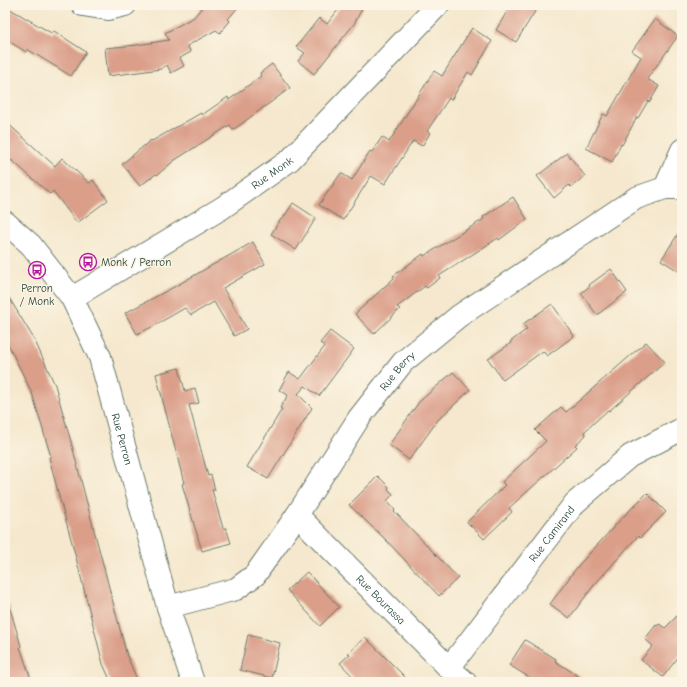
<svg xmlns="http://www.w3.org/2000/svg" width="687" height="687" font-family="'Comic Neue',sans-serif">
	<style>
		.building { fill: #da9e89 }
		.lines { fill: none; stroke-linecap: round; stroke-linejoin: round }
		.minor-casing { stroke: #6a796a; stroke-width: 24 }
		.minor { stroke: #fff; stroke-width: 22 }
		.labels { text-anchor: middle; stroke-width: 3; stroke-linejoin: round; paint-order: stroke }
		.street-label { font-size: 11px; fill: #1f3d34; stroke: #fcf5e5 }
		.poi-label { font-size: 11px; fill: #1f3d34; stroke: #fcf5e5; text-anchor: start }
	</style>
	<rect width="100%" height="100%" fill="#fcf5e5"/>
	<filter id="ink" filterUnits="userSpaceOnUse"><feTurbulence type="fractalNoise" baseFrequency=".025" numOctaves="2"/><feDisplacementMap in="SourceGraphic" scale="8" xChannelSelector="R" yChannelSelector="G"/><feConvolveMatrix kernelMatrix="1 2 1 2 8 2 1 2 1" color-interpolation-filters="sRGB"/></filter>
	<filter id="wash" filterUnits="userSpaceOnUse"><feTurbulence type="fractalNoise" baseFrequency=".012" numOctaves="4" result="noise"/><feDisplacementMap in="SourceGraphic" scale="16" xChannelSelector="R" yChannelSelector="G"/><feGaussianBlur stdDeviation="0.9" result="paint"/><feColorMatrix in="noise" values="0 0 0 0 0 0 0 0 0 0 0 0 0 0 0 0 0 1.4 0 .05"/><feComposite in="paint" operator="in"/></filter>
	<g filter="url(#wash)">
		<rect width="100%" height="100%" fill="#f5e8ce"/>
		<g id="blocks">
			<path class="building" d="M204,5h36l-12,14 2,2 -10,12 -4,-3 -29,16 4,6 -11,6 4,8 -13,7 -4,-8 -6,4 -53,7 -3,-28 32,-3 32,-5 -4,-7 29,-16z
				M342,5h22l-10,19 -40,50 -16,-13 7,-8 -9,-6 23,-29 8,6z
				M511,5h28l-23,37 -20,-12z
				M5,6l48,28 1,-3 32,21 -15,24 -44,-27 -1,3 -21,-13z
				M655,19l23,17 -31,43 12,7 -9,16 -2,-1 -10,17 -1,-1 -15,28 -1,-1 -9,18 -26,-14 17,-34 4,2 34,-59 -9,-6z
				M472,28l20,13 -20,34 -4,-3 -17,28 -2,-2 -22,33 3,2 -8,13 -9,-5 -28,43 -14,-8 -28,44 -24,-15 22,-32 11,7 18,-29 2,1 10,-15 7,5 45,-71 8,5z
				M272,64l18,24 -57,42 -3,-5 -55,35 -18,15 -1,-1 -16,12 -18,-22 29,-24 1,1 49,-28 1,2 26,-18 1,3 32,-24 -1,-3z
				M5,121l50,45 7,-8 27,25 4,-3 15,20 -31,23 -24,-32 -3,3 -35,-31 -10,-7z
				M567,153l18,23 -14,11 -2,-2 -15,13 -17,-22z
				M513,197l14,22 -28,21 -1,-2 -59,38 1,2 -13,10 -2,-2 -28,21 3,2 -26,25 -19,-20 39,-36 -1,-2 30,-22 1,2 60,-37 -1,-2z
				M293,203l23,15 -20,32 -25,-16 10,-15 1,1z
				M682,228v45l-21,-13z
				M253,242l12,22 -42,24 24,41 -13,7 -20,-34 -23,13 -6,-7 -35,20 -13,6 -12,-21 49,-26z
				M611,269l16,23 -30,23 -16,-22 9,-7 -1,-1z
				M5,291l29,48 21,46 16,57 56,214 11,26h-27l-8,-18 -29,-114 -15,-54 -10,-39h2l-19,-64 -27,-55z
				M552,304l22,32 -27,20 -4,-5 -40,29 -15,-21 23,-16 -1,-1 17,-13 -4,-5z
				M330,331l24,18 -35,47 -14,-10 -7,8 14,14 -44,71 -21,-12 35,-58 -2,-1 8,-13 -9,-5 10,-18 11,7 25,-33 -5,-3z
				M646,342l19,20 -56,49 -1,-1 -24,22 2,3 -11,10 2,2 -68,61 3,4 -28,27 -17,-17 38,-37 -3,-3 44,-41 -11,-11 26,-23 5,5z
				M179,368l6,23 10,-3 4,15 -10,2 19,71 3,-1 4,15h-3l11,38h3l5,15 -29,8 -20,-67 2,-1 -28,-109z
				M453,372l17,18 -32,30 -29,40 -20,-15 30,-43z
				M378,476l11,11 -1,2 5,5 -6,7 8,9 -1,1 64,67 -19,18 -55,-58 -35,-33z
				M647,493l19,19 -26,26 -2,-2 -43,48 -26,34 -19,-14 28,-38 43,-47z
				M307,572l32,35 -19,19 -33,-36z
				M5,605h4l12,41 -1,1 12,35h-27z
				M682,611v41l-19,25 -22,-17 12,-14 -8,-7 11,-14 1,1 2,-2 6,4z
				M248,635l32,8 -8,35 -32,-8z
				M365,637l45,45h-52l-18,-19 10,-9 -2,-1z
				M525,640l31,19 -1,2 33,21h-51l-28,-17z"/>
		</g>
	</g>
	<g filter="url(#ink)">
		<use href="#blocks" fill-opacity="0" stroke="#6a796a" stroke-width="1"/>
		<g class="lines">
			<g class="minor-casing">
				<g id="minor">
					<path d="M83,5l25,4 17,-4"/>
					<path d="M665,188l17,-38"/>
					<path id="s1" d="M5,222l26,23 41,53 28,59 68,250 25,75"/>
					<path id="s2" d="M72,298l150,-90 68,-48 148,-155"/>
					<path id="s3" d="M297,515l152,153 16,14"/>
					<path id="s4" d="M168,607l68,-18 19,-14 42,-60 62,-97 44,-56 56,-46 177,-118 29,-10h17"/>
					<path id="s5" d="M449,668l126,-165 55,-47 52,-27"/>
				</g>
			</g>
			<use href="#minor" class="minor"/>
		</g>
	</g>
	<defs>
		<g id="bus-ring" transform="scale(0.9)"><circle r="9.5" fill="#fcf5e5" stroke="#b5179e" stroke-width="1.5"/><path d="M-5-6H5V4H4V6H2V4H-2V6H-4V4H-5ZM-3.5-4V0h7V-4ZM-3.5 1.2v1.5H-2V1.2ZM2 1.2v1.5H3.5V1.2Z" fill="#b5179e"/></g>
	</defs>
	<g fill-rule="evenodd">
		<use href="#bus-ring" x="88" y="262"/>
		<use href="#bus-ring" x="37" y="270"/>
	</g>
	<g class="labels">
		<g class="street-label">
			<text dy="4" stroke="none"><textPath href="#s2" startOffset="236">Rue Monk</textPath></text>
			<text dy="4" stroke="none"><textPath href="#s4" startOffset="343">Rue Berry</textPath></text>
			<text dy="4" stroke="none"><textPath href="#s1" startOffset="252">Rue Perron</textPath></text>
			<text dy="4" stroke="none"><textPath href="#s5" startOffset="169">Rue Camirand</textPath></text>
			<text dy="4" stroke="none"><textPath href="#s3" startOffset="119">Rue Bourassa</textPath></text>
		</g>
		<g class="poi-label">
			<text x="101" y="266">Monk / Perron</text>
			<text x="37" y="292" text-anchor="middle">Perron<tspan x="37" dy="13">/ Monk</tspan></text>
		</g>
	</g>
	<rect width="687" height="687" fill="none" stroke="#fcf5e5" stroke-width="20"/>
</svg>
